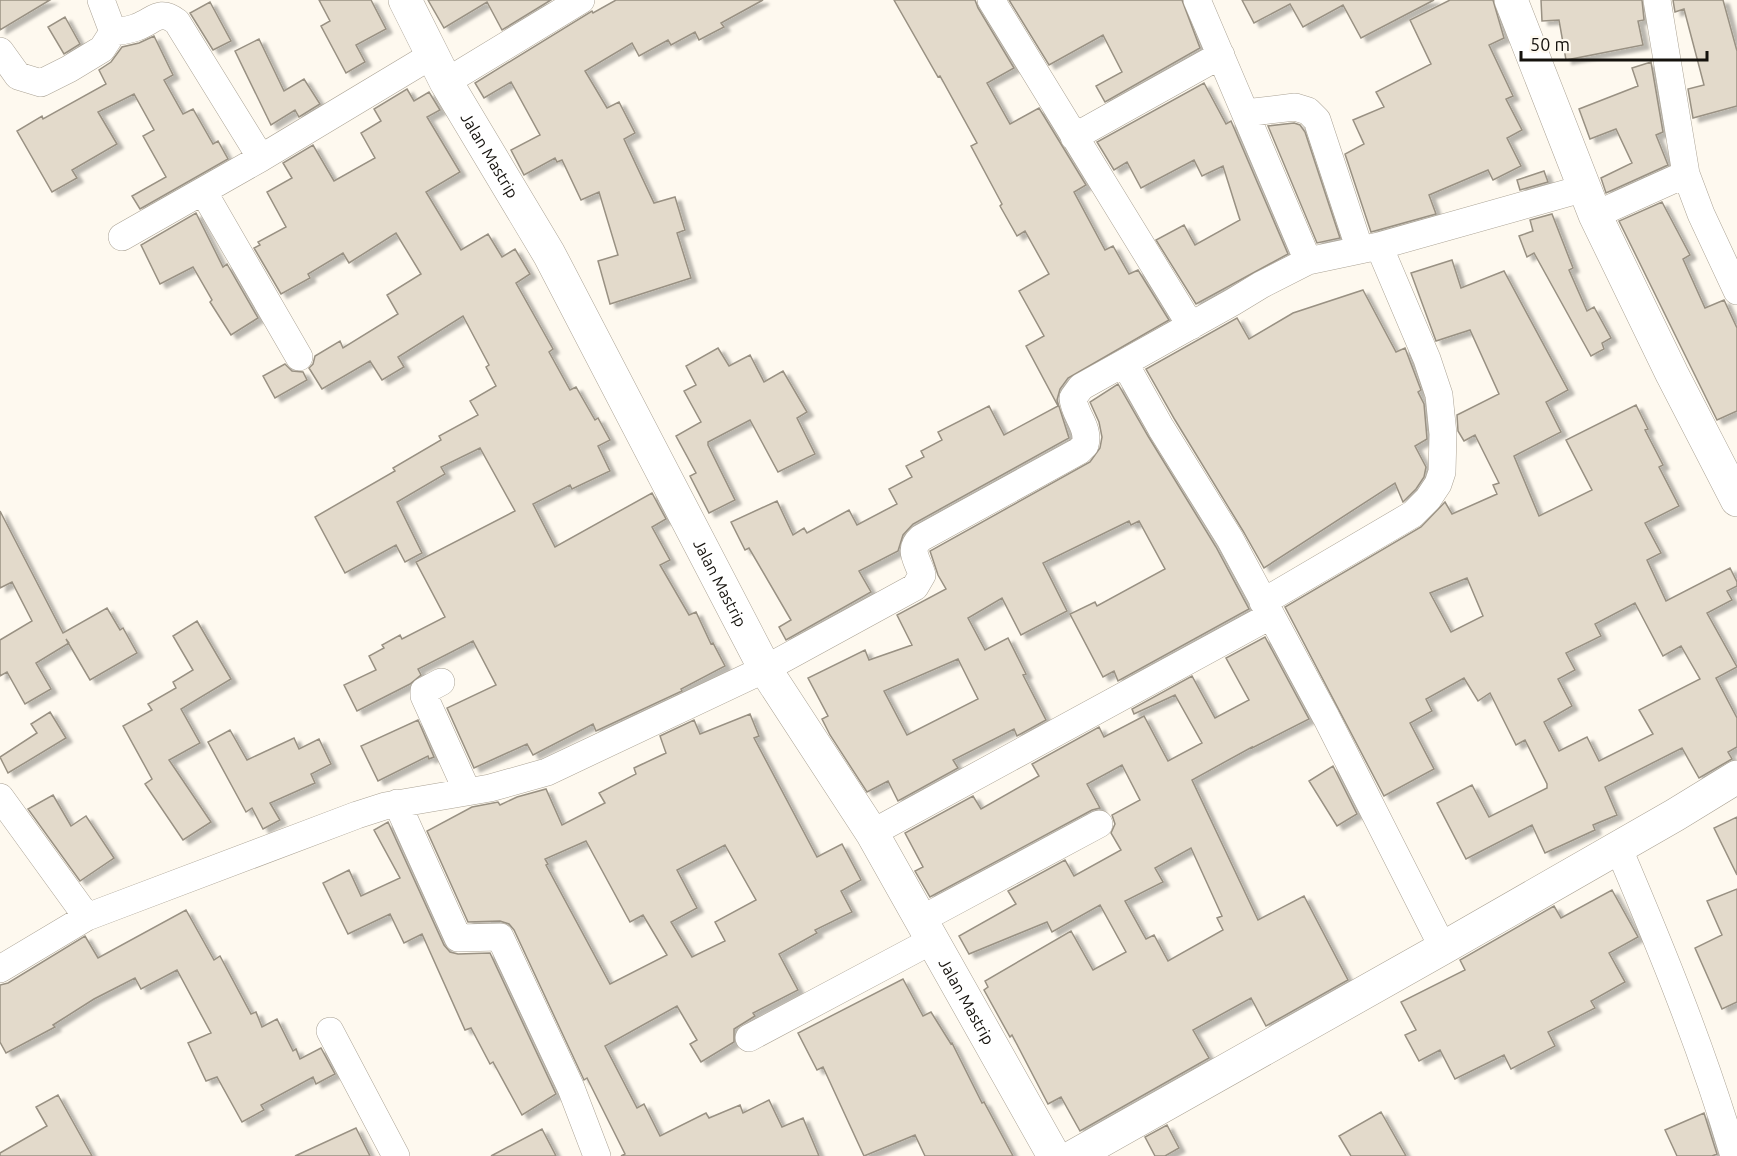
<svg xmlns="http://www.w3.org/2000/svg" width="1737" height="1156" font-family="Ubuntu,sans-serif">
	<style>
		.building { fill: #e3dacb; stroke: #999183; stroke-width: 1.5; fill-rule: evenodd; filter: url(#shadow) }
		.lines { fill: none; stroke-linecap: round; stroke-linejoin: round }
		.street-casing { stroke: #aba395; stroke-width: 28 }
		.secondary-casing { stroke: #aba395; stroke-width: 34 }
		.street { stroke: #fff; stroke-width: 27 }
		.secondary { stroke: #fff; stroke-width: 33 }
		.labels { text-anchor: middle; stroke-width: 5; stroke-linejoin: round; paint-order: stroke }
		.street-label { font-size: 16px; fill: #15120d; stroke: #fef9ef }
	</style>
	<defs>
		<filter id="shadow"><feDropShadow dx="6" dy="4" stdDeviation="1.5" flood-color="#0004"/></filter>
	</defs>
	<rect width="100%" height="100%" fill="#fef9ef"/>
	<path class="building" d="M0,0h50l-50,30z
		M319,0h52l15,29 -30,16 9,17 -19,11 -25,-47 9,-5z
		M428,0h123l-49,30 -15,-28 -43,26z
		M616,0h147l-42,23 3,4 -25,13 -4,-8 -24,13 -3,-5 -29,16 -7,-13 -47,28 22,37 12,-6 16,31 -11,6 30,64 21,-6 10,33 -8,3 14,45 -81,26 -12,-43 20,-6 -19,-63 -18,8 -19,-40 -5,2 -2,-4 -31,17 -13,-25 29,-15 -29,-53 -27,16 -9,-15 117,-72 1,2z
		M894,0h81l3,8 36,60 -27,15 23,41 29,-16 47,77 -12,7 31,58 8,-4 16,28 9,-4 31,50 -101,58 -8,11 -3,11 12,38 -156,86 -10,11 -5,16 -39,20 12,21 -85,48 -7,-13 12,-7 -42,-72 -4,2 -14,-28 46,-21 16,34 11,-7 3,5 42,-23 8,15 40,-21 -8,-15 23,-12 -6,-11 18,-9 -3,-6 21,-11 -4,-8 51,-26 15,29 54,-29 -32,-60 18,-10 -25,-45 30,-17 -24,-43 -8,5 -17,-30 2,-2 -31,-58 6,-3 -37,-67 -2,1z
		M1009,0h173l18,48 -95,54 -9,-16 26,-14 -19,-37 -54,30z
		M1242,0h192l-73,38 -18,-33 -40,22 -13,-23 -36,19z
		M1450,0h43l11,38 -15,7 24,51 -7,3 16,31 -15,8 14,28 -28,14 -5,-10 -59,25 7,19 -65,18 -26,-78 19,-10 -11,-24 31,-13 -8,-15 55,-28 -21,-44z
		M1541,0h101l2,20 -6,1 5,24 -77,15 -7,-40 -17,1z
		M1673,0h50l14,51v55l-44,12 -5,-29 16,-4 -20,-76 -9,3z
		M210,2l21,39 -18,9 -23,-37z
		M65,17l15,27 -16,10 -16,-27z
		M154,36l19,39 -9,5 19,34 10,-5 20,35 5,-3 10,18 -88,50 -8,-13 34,-19 -23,-41 11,-6 -20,-36 -36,18 19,32 -45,26 5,8 -25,14 -35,-61 25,-15 1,3 63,-35 -7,-14 12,-8 11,-15 17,-4z
		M259,39l25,52 20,-12 16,25 -21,13 -4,-7 -24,15 -36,-74z
		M1651,62l12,70 -7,3 12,30 -62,28 -5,-15 31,-15 -16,-34 -26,10 -11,-30 59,-23 -6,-18z
		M1204,83l22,41 5,-3 57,133 -92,50 -40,-64 28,-15 11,20 45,-25 -17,-54 -21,10 -8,-16 -53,28 -14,-26 -13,8 -17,-28z
		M407,89l7,12 15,-9 11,18 -13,7 33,55 -34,20 35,58 27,-16 14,23 13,-8 15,25 -14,9 37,66 -4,3 21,38 6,-3 19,33 3,-2 12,22 -12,6 12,25 -38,18 -2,-4 -37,19 22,43 97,-54 14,26 -14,8 18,33 -10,5 29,50 7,-3 15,32 2,-1 12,23 -44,23 1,2 -86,40 -3,-7 -60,31 -6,-11 -53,24 -27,-60 49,-23 -23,-44 -55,28 3,6 -11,9 -53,27 -13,-26 32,-15 -7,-14 15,-8 -2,-3 18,-10 2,4 43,-22 -29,-55 99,-51 -35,-63 -39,19 4,7 -48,28 25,51 -17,9 -9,-17 -51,28 -30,-56 80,-46 -2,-3 48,-28 -2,-4 39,-21 -8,-14 26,-15 -10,-19 3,-2 -26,-49 -65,41 6,10 -22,13 -12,-19 -48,28 -13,-21 4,-4 2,-8 25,-15 3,7 55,-34 -11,-19 34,-21 -25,-41 -47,30 -6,-10 -35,21 2,4 -29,16 -27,-46 6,-3 -2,-3 28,-15 -19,-35 25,-14 -9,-15 30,-18 21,36 41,-23 -14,-25 20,-12 -7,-12z
		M1294,123l6,2 5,7 35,106 -23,5 -49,-117z
		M1544,171l4,11 -28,8 -3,-10z
		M1662,202l28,53 -7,4 22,49 19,-8 13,28v83l-20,9 -98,-199z
		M196,213l27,54 4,-3 31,54 -27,17 -21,-33 2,-2 -19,-33 -33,17 -19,-39z
		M1552,214l21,54 -4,2 18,41 7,-4 17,31 -9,5 2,6 -13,7 -57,-103 -7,4 -8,-21 14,-5 -3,-11z
		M1452,260l9,28 43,-17 64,119 -22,12 15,30 -47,24 25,60 53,-26 -26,-50 70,-35 12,24 -3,1 18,35 -4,2 20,39 -34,17 16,30 -14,7 19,41 64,-33 7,14v4l-10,5 5,9 -25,13 30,54 -21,11 21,40v29l-9,5 4,7 -33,19 -17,-30 -77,39 12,28 -24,10 2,5 -50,23 -13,-28 -66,34 -29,-56 35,-18 17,32 58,-29v-4l-22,-44 -9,5 -26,-52 -12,8 -14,-23 -38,21 6,12 -22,12 24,46 -50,27 -99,-189 136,-80 24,-25 7,12 45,-20 -4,-9 6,-2 -24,-48 -11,6 -6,-10 -1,-16 42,-21 -29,-64 -34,11 -25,-68zM1467,578l16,38 -32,16 -21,-39zM1635,603l28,53 18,-10 19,33 -61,31 14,24 -54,27 -12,-24 -28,14 -15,-29 28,-16 -14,-27 17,-9 -9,-17 35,-17 -6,-12z
		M1363,290l33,62 9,-4 16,42 -3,2 6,12 3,35 -12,7 11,21 -2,10 -8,12 -13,13 -8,-19 -131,85 -21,-37 -68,-111 -29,-51 91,-51 12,21 44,-26z
		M718,348l11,18 21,-11 14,27 19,-11 24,41 -10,6 18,36 -37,18 -28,-52 -42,22v3l27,55 -26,13 -19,-37 6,-3 -20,-37 25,-14 -17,-31 12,-6 -10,-19z
		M285,364l7,7 11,1 4,8 -32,18 -12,-22z
		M1118,384l30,52 68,111 33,62 -131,72 -4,-10 -11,6 -33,-63 25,-12 2,4 68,-37 -26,-48 -8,4 -2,-4 -86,42 24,48 -46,24 -19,-37 -34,20 17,32 23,-12 18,36 -3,1 23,45 -29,16 -3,-7 -61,31 5,8 -60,33 -10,-20 -21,11 -37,-57 -8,-16 6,-3 -20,-38 57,-28 4,10 43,-15 -15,-30 49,-26 -8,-14 -8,-24 160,-89 10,-14 2,-11 -3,-15 -9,-20zM958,659l20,40 -71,36 -23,-44z
		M0,511l63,122 44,-25 13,22 3,-2 14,25 -47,27 -24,-41 3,4 -33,20 15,26 -26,15 -18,-32 -7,4v-36l32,-19 -20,-39 -12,6z
		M197,621l34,58 -50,30 19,34 -31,17 42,62 -28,18 -38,-56 7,-5 -29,-53 29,-16 -4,-6 28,-16 -3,-6 20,-12 -20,-34z
		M1265,637l44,82 -57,29v-1l-60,33 66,140 46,-24 44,84 -82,46 -15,-28 -58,32 16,28 -129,73 -19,-34 -13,7 -36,-69 -2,2 -26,-47 4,-3 -3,-6 86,-50 22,39 33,-18 -26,-47 -48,27 -5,-10 -78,32 -10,-18 57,-32 -8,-13 57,-31 9,16 47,-26 -10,-17 4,-9 -3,-9 28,-15 -18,-35 -35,19 13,24 -8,2 -162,87 -15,-26 8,-4 -18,-34 68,-37 8,13 58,-33 -7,-12 67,-37 5,10 40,-21 24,45 34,-18 -27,-48 -41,19 -2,-5 60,-33 23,42 34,-18 -23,-42zM1191,848l31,68 -5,2 6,12 -55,31 -14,-26 -8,4 -21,-38 38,-19 -8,-14z
		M50,712l16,26 -58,35 -8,-16 37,-24 -6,-9z
		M750,714l9,22 -5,2 63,119 25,-13 19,36 -20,11 11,21 -37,18 2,3 -38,21 19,36 -45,23 2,3 -21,13v13l-33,20 -11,-18 7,-4 -20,-34 -72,40 32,62 7,-4 16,32 46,-23 3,5 31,-13 3,8 26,-13 13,27 21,-9 16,38h-198l4,-2 -38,-76 -3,2 -70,-150 -5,-6 -9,-3 -32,1 -41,-91 45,-24 26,-5 2,3 17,-8 29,-8 16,36 43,-22 -6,-10 37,-19 -2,-6 32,-15 -6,-17 34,-16 6,14zM586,841l44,81 13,-7 24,40 -57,29 -64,-119 2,-1 -3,-5zM725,845l31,55 -41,22 10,19 -33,16 -21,-35 26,-14 -20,-38z
		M418,720l16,37 -5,2 -1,-3 -50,25 -17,-35z
		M230,730l17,30 47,-22 5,11 20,-10 12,25 -20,10 4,9 -45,20 10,17 -17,9 -11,-21 -6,4 -38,-70z
		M1333,766l24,48 -20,12 -28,-45z
		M53,795l18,31 15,-10 28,42 -34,23 -52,-72z
		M1737,817v58l-23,-47z
		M388,822l56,123 6,7 8,2 32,-1 66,141 -34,21 -29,-53 -3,2 -19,-36 -6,2 -43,-96 -18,9 -14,-29 -42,20 -25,-51 26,-13 12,26 39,-18 -26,-48z
		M1737,889v113l-15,7 -27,-61 27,-13 -15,-34z
		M1612,890l26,47 -29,16 16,29 -34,19 4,7 -47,24 7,14 -44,23 -7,-14 -49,24 -15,-29 -21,11 -14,-26 11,-5 -15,-28 64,-32 -5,-10 94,-54 7,12z
		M186,910l28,50 6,-4 31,58 5,-2 6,15 15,-8 16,32 3,-2 4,10 21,-11 14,26 -19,10 -3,-7 -52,28 3,5 -22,12 -25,-45 -11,4 -18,-38 23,-10 -34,-63 -36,19 -6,-11 -41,21 -41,26 2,2 -49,26 -6,-11v-57l8,-2 77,-47 13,22z
		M903,979l20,37 8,-4 20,32 1,-1 30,60 2,-1 29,54h-88l-10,-21 -51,21 -41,-89 -6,3 -19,-37z
		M58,1095l34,61h-92v-3l47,-27 -11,-19z
		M1381,1112l25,44h-55l-12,-20z
		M1704,1113l13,41 -5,2h-35l-12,-26z
		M1167,1125l12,23 -14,8h-10l-10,-19z
		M356,1128l14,28h-75z
		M542,1129l14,27h-65z"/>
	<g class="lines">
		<g class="street-casing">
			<path id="street" d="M101,0l12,32c8,-1 17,-2 24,-5 17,-6 22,-19 40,-5l84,136
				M991,0l200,326
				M1197,0l111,261
				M1657,0l29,174 15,40 36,77
				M0,51l18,25 23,7 28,-14 33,-20 11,-17
				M446,82l135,-82
				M1245,113l50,-6 13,4 9,9 43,130
				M1074,137l147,-82
				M203,191l96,166
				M1595,215l91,-41
				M122,237l139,-79 173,-104
				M1125,364l36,64 69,111 96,178 117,231
				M1263,602l150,-88 15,-15 10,-15 4,-12 1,-38 -4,-39 -12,-36 -48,-113
				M441,682l-17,9v5l43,95
				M0,797l87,120
				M397,803l61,135 42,-1 71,151 26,68
				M872,833l398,-217
				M1618,847c43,101 85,203 116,309
				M922,919l177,-95
				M0,969l87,-52 270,-102 28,-9 105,-18 57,-16 218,-103 150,-82 7,-12c-4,-15 -15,-25 -1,-37l158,-87 6,-6c5,-18 -11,-30 -12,-47l8,-11 152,-85 28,-17 47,-24 71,-15 206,-58
				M330,1031l66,125
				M749,1038l184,-98"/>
		</g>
		<g class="secondary-casing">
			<g id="secondary">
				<path id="s1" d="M405,0l41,82 103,172 216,415 107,164 182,323"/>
				<path d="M1511,0l84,215 77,159 65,126"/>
				<path d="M1074,1156l369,-208 232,-133 62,-38"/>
			</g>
		</g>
		<use href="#street" class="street"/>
		<use href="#secondary" class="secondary"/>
	</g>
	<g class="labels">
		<g class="street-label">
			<text dy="6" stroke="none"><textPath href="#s1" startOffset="177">Jalan Mastrip</textPath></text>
			<text dy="6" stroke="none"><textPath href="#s1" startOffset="663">Jalan Mastrip</textPath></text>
			<text dy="6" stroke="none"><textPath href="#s1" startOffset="1149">Jalan Mastrip</textPath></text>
		</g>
	</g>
	<path d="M1521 51v9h186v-9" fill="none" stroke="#15120d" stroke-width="3"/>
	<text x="1530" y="51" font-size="18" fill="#15120d" stroke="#fef9ef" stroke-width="4.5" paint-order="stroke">50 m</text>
</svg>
